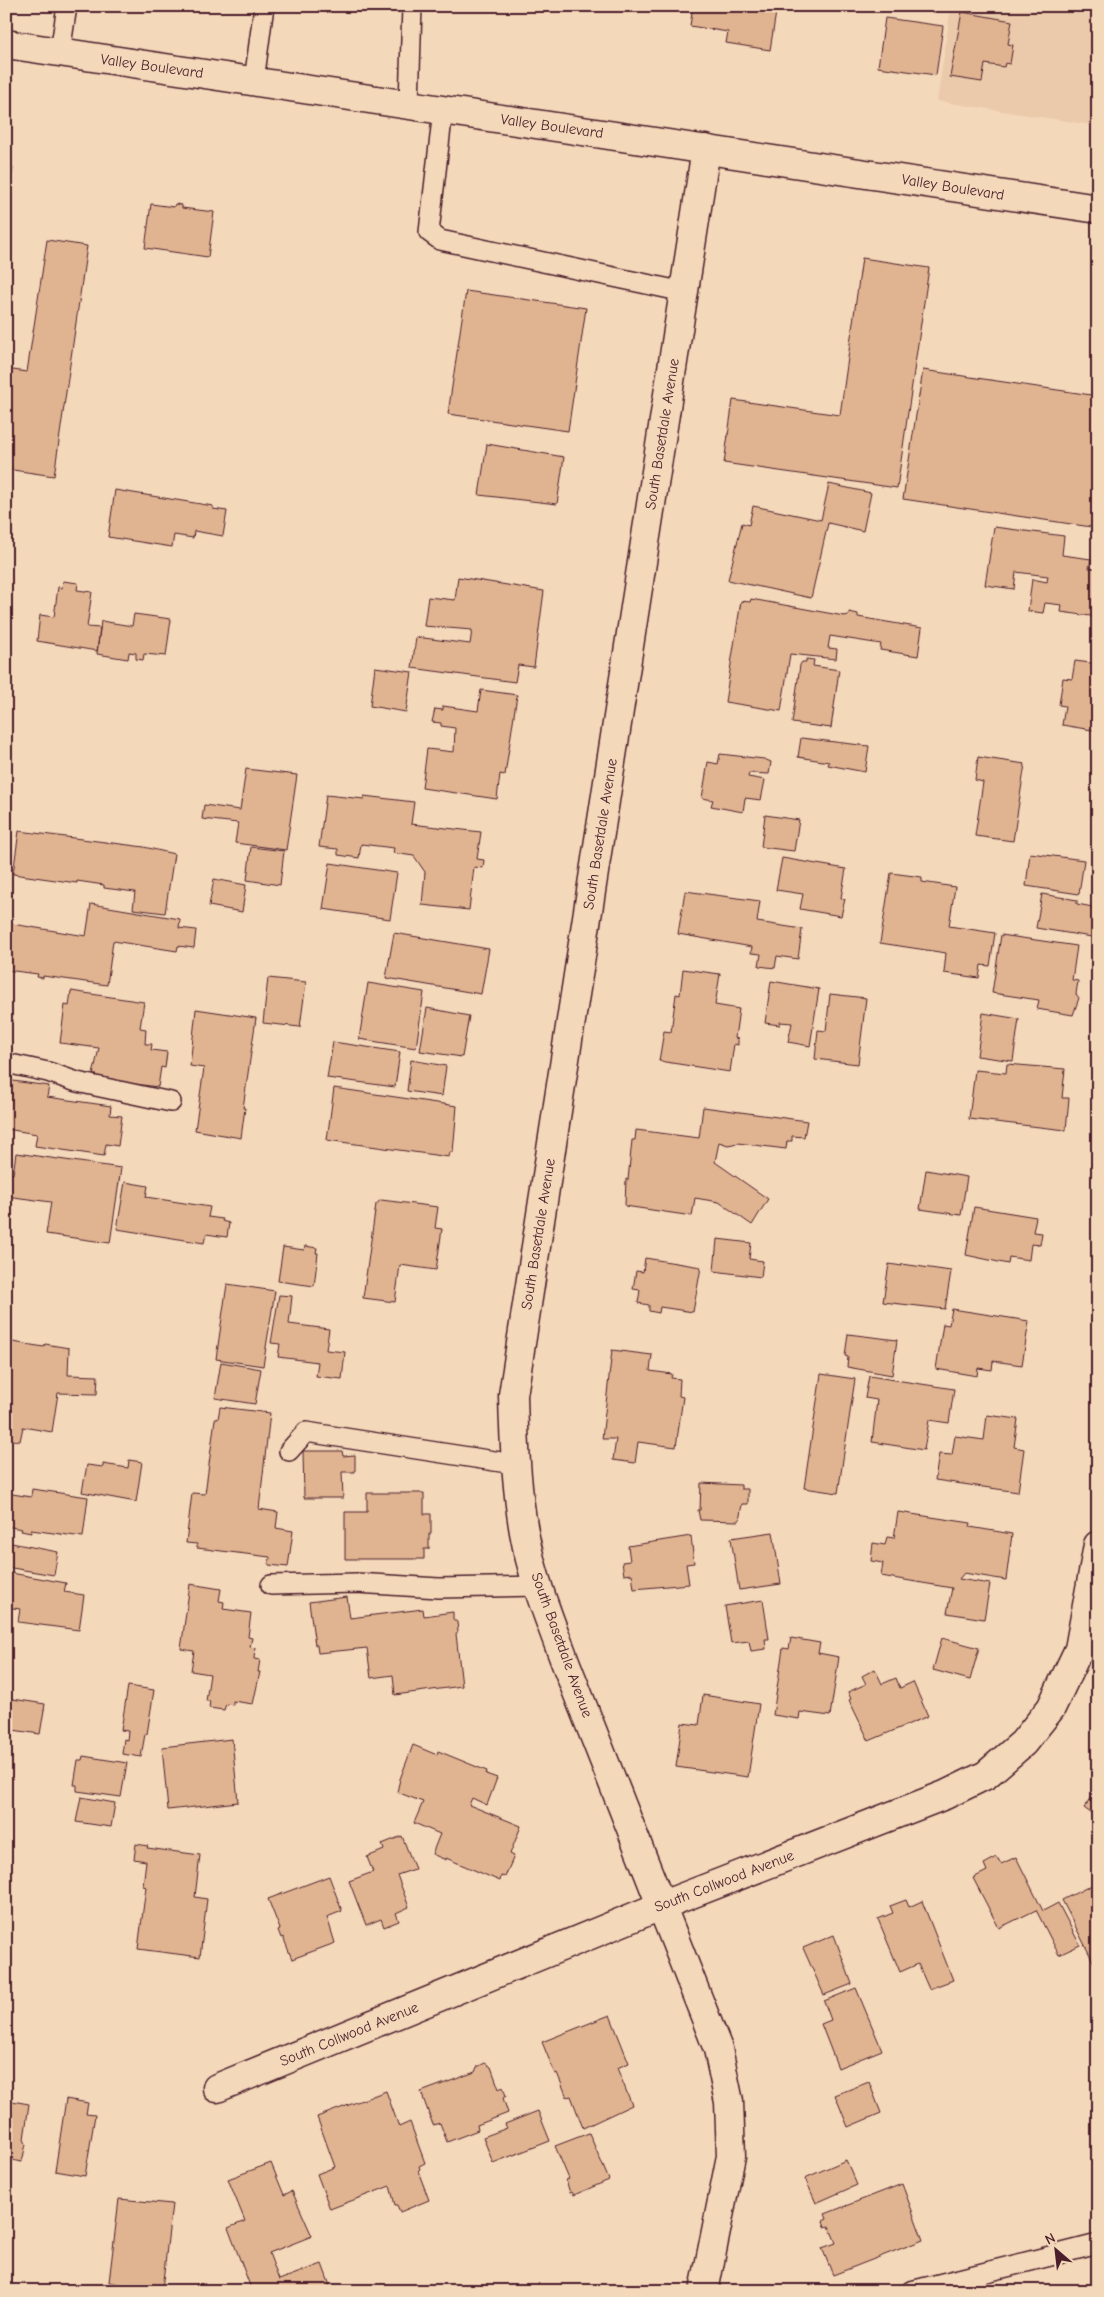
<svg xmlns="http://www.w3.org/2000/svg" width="1104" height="2297" font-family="'Comic Neue',sans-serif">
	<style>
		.built { fill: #ebcaab }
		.building { fill: #e1b491; stroke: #4a1f2b }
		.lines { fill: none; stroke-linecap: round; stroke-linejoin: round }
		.service-casing { stroke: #4a1f2b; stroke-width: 22 }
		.minor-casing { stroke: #4a1f2b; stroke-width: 31 }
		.primary-casing { stroke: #4a1f2b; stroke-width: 31 }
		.service { stroke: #f4d8ba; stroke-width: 19 }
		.minor { stroke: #f4d8ba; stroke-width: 28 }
		.primary { stroke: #f4d8ba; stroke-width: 28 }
		.labels { text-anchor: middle; stroke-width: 4; stroke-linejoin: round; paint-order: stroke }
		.street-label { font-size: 15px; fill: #4a1f2b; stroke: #f4d8ba }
	</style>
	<rect width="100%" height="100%" fill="#f4d8ba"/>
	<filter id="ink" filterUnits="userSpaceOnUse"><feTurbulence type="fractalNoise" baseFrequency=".02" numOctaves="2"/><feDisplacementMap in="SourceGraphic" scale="10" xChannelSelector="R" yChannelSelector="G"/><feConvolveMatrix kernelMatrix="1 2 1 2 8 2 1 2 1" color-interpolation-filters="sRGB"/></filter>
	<g filter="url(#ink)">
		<path class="built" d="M951,6h147v120l-161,-25z"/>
		<path class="building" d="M693,6h84l-7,44 -44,-7 2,-11 -38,-6z
			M962,12l50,9 -4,23 5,1 -3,19 -5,-1 -1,4 -19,-3 -3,18 -32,-5z
			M885,18l58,8 -7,49 -58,-8z
			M6,167l7,1 -7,43z
			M151,204l23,3 1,-3 7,1v3l32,4 -6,45 -63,-9z
			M47,240l40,6 -33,230 -48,-7v-100l21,3z
			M862,258l67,10 -32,220 -173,-25 9,-63 107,15z
			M466,291l120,17 -18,123 -120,-17z
			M923,370l175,26v132l-195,-29z
			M487,444l77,13 -7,47 -78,-9z
			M829,484l42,9 -8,38 -35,-8 -17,75 -83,-18 14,-57 7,2 4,-19 68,14z
			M115,490l98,16v3l14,2 -4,25 -29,-5 -1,7 -19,-3 -2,12 -64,-10z
			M994,527l70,9 -2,19 29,4 -2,9 9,1v48l-37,-5 1,-7 -17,-2 -2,10 -15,-2 4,-32 15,3 1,-6 -32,-4 -2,17 -29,-4z
			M458,577l86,14 -10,76 -16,-2 -3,17 -103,-14 4,-31 54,7 2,-14 -48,-4 4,-29 27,3z
			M63,581l15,2 -1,7 15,2 -5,35 13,1 -3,23 -60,-10 3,-26 14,2 4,-30 4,1z
			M751,599l93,17 5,-1v-3l9,2v3l64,11 -4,28 -38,-6 1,-6 -51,-8 -2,12 9,1 -1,10 -46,-5 -9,57 -56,-9 16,-101 9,1z
			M134,614l37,5 -5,37 -22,-2 -1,6 -7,-1v-6l-7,-1 -1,7 -31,-5 4,-33 31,5z
			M806,659l8,1 -1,6 26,4 -8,58 -39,-5 8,-58 2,-3h4z
			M1075,661l23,3v67l-36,-6 3,-19 -6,-1 4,-27 9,1z
			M375,667l37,5 -6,40 -36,-6z
			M481,690l36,5 -12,80 -5,-1 -3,25 -75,-11 5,-39 27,3 1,-24 -14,-2v-3l-9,-1 3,-13 8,1v-4l35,5z
			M801,738l68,8 -4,26 -37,-7 1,-3 -31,-5z
			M720,754l44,5 7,3 -2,12 -20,-1 -1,4 17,3 -4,20 -16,-2 -2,14 -32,-6 2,-6 -11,-2 6,-36 10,2z
			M978,757l47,7 -12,77 -38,-5 8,-54 -8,-2z
			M246,769l51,6 -11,75 -51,-7 3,-20 -36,-4 2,-14 36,5z
			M326,795l38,4v-3l50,6 -3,22 70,8 -4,27 7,1 -1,8 -9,-1 -5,43 -47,-5 3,-33 -11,-16 -21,-3 1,-5 -33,-4 -2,14 -21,-3v-6l-19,-2z
			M765,815l34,5 -5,31 -33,-4z
			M19,831l125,16 30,7 -9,59 -32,-4 2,-17 -31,-4v-3l-27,-4v2l-64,-9z
			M251,847l33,4 -4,34 -33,-5z
			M1030,853l54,7 -5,34 -53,-8z
			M782,858l64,11 -5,29 4,1 -4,17 -41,-7 3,-15 -27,-4z
			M330,863l67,10 -7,46 -67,-10z
			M891,873l31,4v5l33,5 -6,39 46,7 -5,33 -9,-1 -2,13 -35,-5 2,-20 -66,-10z
			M214,879l32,6 -4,27 -33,-6z
			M685,891l75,10 -3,21 45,7 -4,30 -21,-3 -2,12 -16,-2 2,-12 -10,-1 1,-6 -74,-13z
			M1042,894l35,6v4l21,4v30l-62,-10z
			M91,904l89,15 -1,9 17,2 -2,18 -16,-2 -1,5 -64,-10 -6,44 -64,-9v2l-6,-1 1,-3 -32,-4v-47l80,13z
			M394,933l95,16 -8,45 -95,-16z
			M1001,935l76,11 -5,34 6,1 -2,13 3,4 -6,17 -36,-6 2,-9 -47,-7z
			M683,969l37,5 -5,31 24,4 -4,29 3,1v6l-4,-1 -4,28 -71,-11 5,-30 7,1 5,-38 4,1z
			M268,978l38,4 -6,45 -37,-4z
			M771,981l48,8 -9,57 -22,-4 4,-19 -12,-1v3l-15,-2z
			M368,983l56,9 -8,56 -57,-9z
			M71,991l73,11 -4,26 6,1 -1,15h7l-1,6 16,2 -2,16 -4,-1 -3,20 -62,-8 1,-4h-4l6,-27 -39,-5 5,-38 4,1z
			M830,994l36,4 -8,66 -43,-5 3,-29 8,1z
			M427,1008l42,8 -7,41 -42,-6z
			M196,1009l60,9 -13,90h2l-4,30 -46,-8 9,-62 -14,-2z
			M983,1013l36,6 -6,42 -36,-5z
			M333,1042l67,10 -5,35 -68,-9z
			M411,1060l35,6 -4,30 -35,-5z
			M1007,1064l58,5 -3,29h7l-3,32 -97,-11 6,-49 31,3z
			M6,1080l43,6 -2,11 64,9 -1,9 12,1 -4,30 -12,-2 -2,12 -69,-10 2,-12 -31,-5z
			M334,1088l123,18 -4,46h-3l-1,5 -122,-17z
			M703,1107l104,14 -3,16 -12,-1v5h-5l-1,8 -48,-6 -10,2 -9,-3 -4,20 53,37 -16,26 -33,-23 -24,-4 -3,18 -67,-10 1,-27 2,1 4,-40h3l1,-10 63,8z
			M16,1153l105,15 -11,75 -64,-9 5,-32 -45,-6v-23l7,1z
			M926,1170l41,7 -6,38 -41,-6z
			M125,1182l23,4 -2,11 64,10 -2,10 15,2 -1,2 7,2 -2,14 -21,-3 -2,9 -87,-14z
			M381,1200l57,7 -3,21 7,1 -6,41 -36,-5 -5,37 -32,-4 13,-94z
			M974,1207l62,10 -3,15 9,1 -2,12 -9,-1 -2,16 -20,-3 -1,7 -42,-9z
			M717,1239l34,4 -2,16 14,2 -2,16 -47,-6z
			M305,1246l12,2 -1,5h2l-4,33 -36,-5 5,-34 21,3z
			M645,1258l56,9 -8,45 -33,-5 -1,6 -10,-2v-6l-11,-2 2,-13 -7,-1 3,-18 7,1z
			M889,1264l13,2v-2l49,7 -6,38 -62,-7z
			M227,1284l48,7 -12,75 -47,-7z
			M279,1295l13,1 -3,28 40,5 -3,21 19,2 -3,27 -26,-3 2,-14 -40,-5 2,-13 -9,-1z
			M952,1309l77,12 -7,44 -29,-4 -1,9 -14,-2 -1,8 -41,-7 7,-45 6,1z
			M848,1334l49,6 -5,35 -45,-8 1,-10 -3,-1z
			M6,1341l38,6 1,-3 24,4 -1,27 30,1 -1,18 -39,-1 -6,39 -29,-5 -3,14 -14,-2z
			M612,1350l40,5 -2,16 22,3 -1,4 9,1 -1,17 4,1 -7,50 -38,-5 -3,21 -22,-3 3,-21h-14z
			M221,1362l40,7 -6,35 -40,-6z
			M821,1374l34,5 -17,114 -34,-5z
			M869,1376l85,13 -5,34 -20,-3 -5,30 -52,-8 5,-42 -12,-2z
			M220,1407l50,6 -11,96 19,3 -2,16 17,3 -5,36 -19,-2 1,-8 -73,-9v-4l-11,-1 6,-50 13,1 10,-75h3z
			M987,1415l31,4 -4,28 10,2 -6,43 -83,-12 4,-26 13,1 3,-19 29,4z
			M303,1451h39l1,5 12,-1v17h-13l1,26h-39z
			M129,1460l13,2 -6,40 -54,-10 5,-27 16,2v-3l25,4z
			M701,1483l40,2v4h7v15h-6l-3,17 -39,-1 -2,-10h2z
			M32,1489l56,8 -5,40 -52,-7v3l-10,-2 1,-2 -16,-3v-33l25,4z
			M367,1493h57v21h7v20h-2v15h-5v10h-79v-47h22z
			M898,1512l73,11 -1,4 42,7 -6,46 -42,-7 -5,6 31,5 -6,35 -37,-6 5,-25 -71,-12 2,-13 -12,-2 2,-18 12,2 2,-8 7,1z
			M773,1532l8,52 -42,6 -8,-52z
			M691,1536l3,27 -8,1 3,20 -55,5 -2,-15 -8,1 -2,-13 8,-1 -2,-15z
			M6,1542l52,10 -4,23 -48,-8z
			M6,1572l60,11 -2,9 20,3 -5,35 -61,-8 2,-13 -14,-2z
			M190,1584l31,5 -2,12 5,1 -1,7 28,4 -3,24 4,1 -2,9 5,1 -1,11 6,1 -2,12h2l-7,32 -20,-3v4l-7,-1 -2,6 -15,-2 1,-7h-4l4,-27 -19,-3 3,-20 -13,-2z
			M347,1597l3,21 73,-9 1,7 29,-4v7l4,3 1,9 -2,3 6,52 -67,9 -2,-20 -22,3 -4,-30 -49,5 -1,-8h-2l-6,-43z
			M763,1600l6,39h-4l1,10 -15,2 -2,-10 -18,2 -6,-37z
			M791,1638l29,5 -2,10 21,4 -9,59 -30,-4 -1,7 -26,-4 10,-67 6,1z
			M942,1638l37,10 -9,32 -37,-10z
			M875,1669l7,15 14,-6 4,10 13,-6 15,34 -59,25 -20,-41 2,-1 -3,-7 18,-8 -4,-8z
			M128,1686l26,4 -7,44h-2l-4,23 -19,-3 2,-15 3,1 1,-9 -7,-1z
			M703,1695l56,9 -11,73 -72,-10 6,-44 17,2z
			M6,1698l39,6 -5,30 -34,-5z
			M232,1739l6,63 -70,8 -6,-63z
			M413,1745l24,10 1,-4 49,20 -1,3 11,4 -10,27 -15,-7 -3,7 52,21 -11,28 4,2 -9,21 -4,-1 -1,5 -54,-23v2l-14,-6 8,-20 -26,-11 9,-21 -26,-10 3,-13z
			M83,1756l44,7 -6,34 -44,-6v-6h-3l4,-25h4z
			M1098,1789v29l-14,-10z
			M81,1797l34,6 -4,24 -35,-5z
			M402,1836l13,33 -18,6 12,32 -13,6 3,8 -15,6 -3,-8 -15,6 -17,-44 24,-9 -6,-15 17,-7 -2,-6z
			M136,1844l12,2 -1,2 53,7 -5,42 12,2 -7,58 -62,-8 8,-62 -3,-1 3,-25 -12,-2z
			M997,1857l4,7 15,-7 27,54 15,-8 22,42 -21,10 -23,-45 -37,18 -26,-50 14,-7 -3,-7z
			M329,1876l13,35 -15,6 8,26 -43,16 -9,-22 -2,1 -3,-8 2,-1 -12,-30z
			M1096,1883l2,3v85l-36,-71z
			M906,1900l3,7 13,-6 31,79 -24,9 -11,-25 -18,8 -22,-53 15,-6 -3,-7z
			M834,1935l18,49 -28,11 -21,-47z
			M856,1988l26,62 -44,18 -17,-44 10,-4 -7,-19z
			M610,2015l19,48 -12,5 15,37 -49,23 -12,-32 -4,1 -10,-24 -2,1 -13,-32z
			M485,2063l6,4 8,22 4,-2 3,9 -3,2 5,15 -31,12 1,5 -31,12 -7,-19 -7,2 -12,-33 54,-20 2,-5z
			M869,2082l12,31 -33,14 -13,-32z
			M386,2091l13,36 11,-5 15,41 -6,3 1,3 -2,2 11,29 -29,12 -3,-7h-2l-5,-19 -60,23 -13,-35 18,-7 -18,-50z
			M66,2099l22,4 -2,11 9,1 -10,61 -30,-5z
			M6,2100l23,4 -5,35 2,5 -4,18 -16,-3z
			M538,2111l12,30 -57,22 -10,-26 24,-9 -2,-4z
			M589,2133l20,47 -35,15 -2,-3 -2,1 -4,-13 3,-1 -14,-33z
			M846,2160l11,25 -41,18 -11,-25z
			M271,2163l13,32 8,-4 20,45 -43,17 10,27 43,-16 10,27h-80l-24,-63 17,-7 -17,-42z
			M902,2184l21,56 -90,35 -11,-27 14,-5 -7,-17 -4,1 -2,-6 4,-2 -2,-5z
			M119,2199l53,5 -10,85 -16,-1v3l-21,-1 1,-5 -17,-3z"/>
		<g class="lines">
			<g class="service-casing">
				<path id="service" d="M60,52l7,-46
					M254,81l10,-75
					M409,104l3,-98
					M443,110l-14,122 11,8 244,52
					M6,1063l42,9 29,10 94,20
					M289,1451l17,-19 208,32
					M271,1585l85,-2 83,5 100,-2
					M911,2291l187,-47"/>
			</g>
			<g class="minor-casing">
				<path id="minor" d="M217,2088l446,-183 282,-110 41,-20 37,-32 28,-35 28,-59 19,-104
					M704,2291l27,-135 -2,-54 -11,-53 -152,-385c-16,-43 -34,-87 -42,-132 -8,-45 -10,-91 -11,-137l193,-1246"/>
			</g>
			<g class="primary-casing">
				<path id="primary" d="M6,44l1092,165"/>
			</g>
			<use href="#service" class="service"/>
			<use href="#minor" class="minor"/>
			<use href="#primary" class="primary"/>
		</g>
	</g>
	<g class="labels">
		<g class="street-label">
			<text transform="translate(152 66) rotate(8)" y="5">Valley Boulevard</text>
			<text transform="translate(552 126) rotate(8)" y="5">Valley Boulevard</text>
			<text transform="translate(953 187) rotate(9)" y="5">Valley Boulevard</text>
			<text transform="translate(662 434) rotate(-81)" y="5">South Basetdale Avenue</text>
			<text transform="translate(600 834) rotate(-81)" y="5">South Basetdale Avenue</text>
			<text transform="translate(538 1234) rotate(-81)" y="5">South Basetdale Avenue</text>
			<text transform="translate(562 1645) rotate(70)" y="5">South Basetdale Avenue</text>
			<text transform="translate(724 1881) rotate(-21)" y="5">South Collwood Avenue</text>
			<text transform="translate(349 2034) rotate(-22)" y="5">South Collwood Avenue</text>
		</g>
	</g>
	<rect width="1104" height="2297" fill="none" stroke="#f4d8ba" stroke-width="25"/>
	<rect x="12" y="12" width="1079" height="2272" fill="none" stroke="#4a1f2b" stroke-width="2" filter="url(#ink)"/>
	<g transform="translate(1056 2250) rotate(332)" stroke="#f4d8ba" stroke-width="4" paint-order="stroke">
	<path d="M0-4L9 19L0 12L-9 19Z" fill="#4a1f2b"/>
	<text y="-8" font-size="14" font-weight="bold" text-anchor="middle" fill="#4a1f2b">N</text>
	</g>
</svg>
